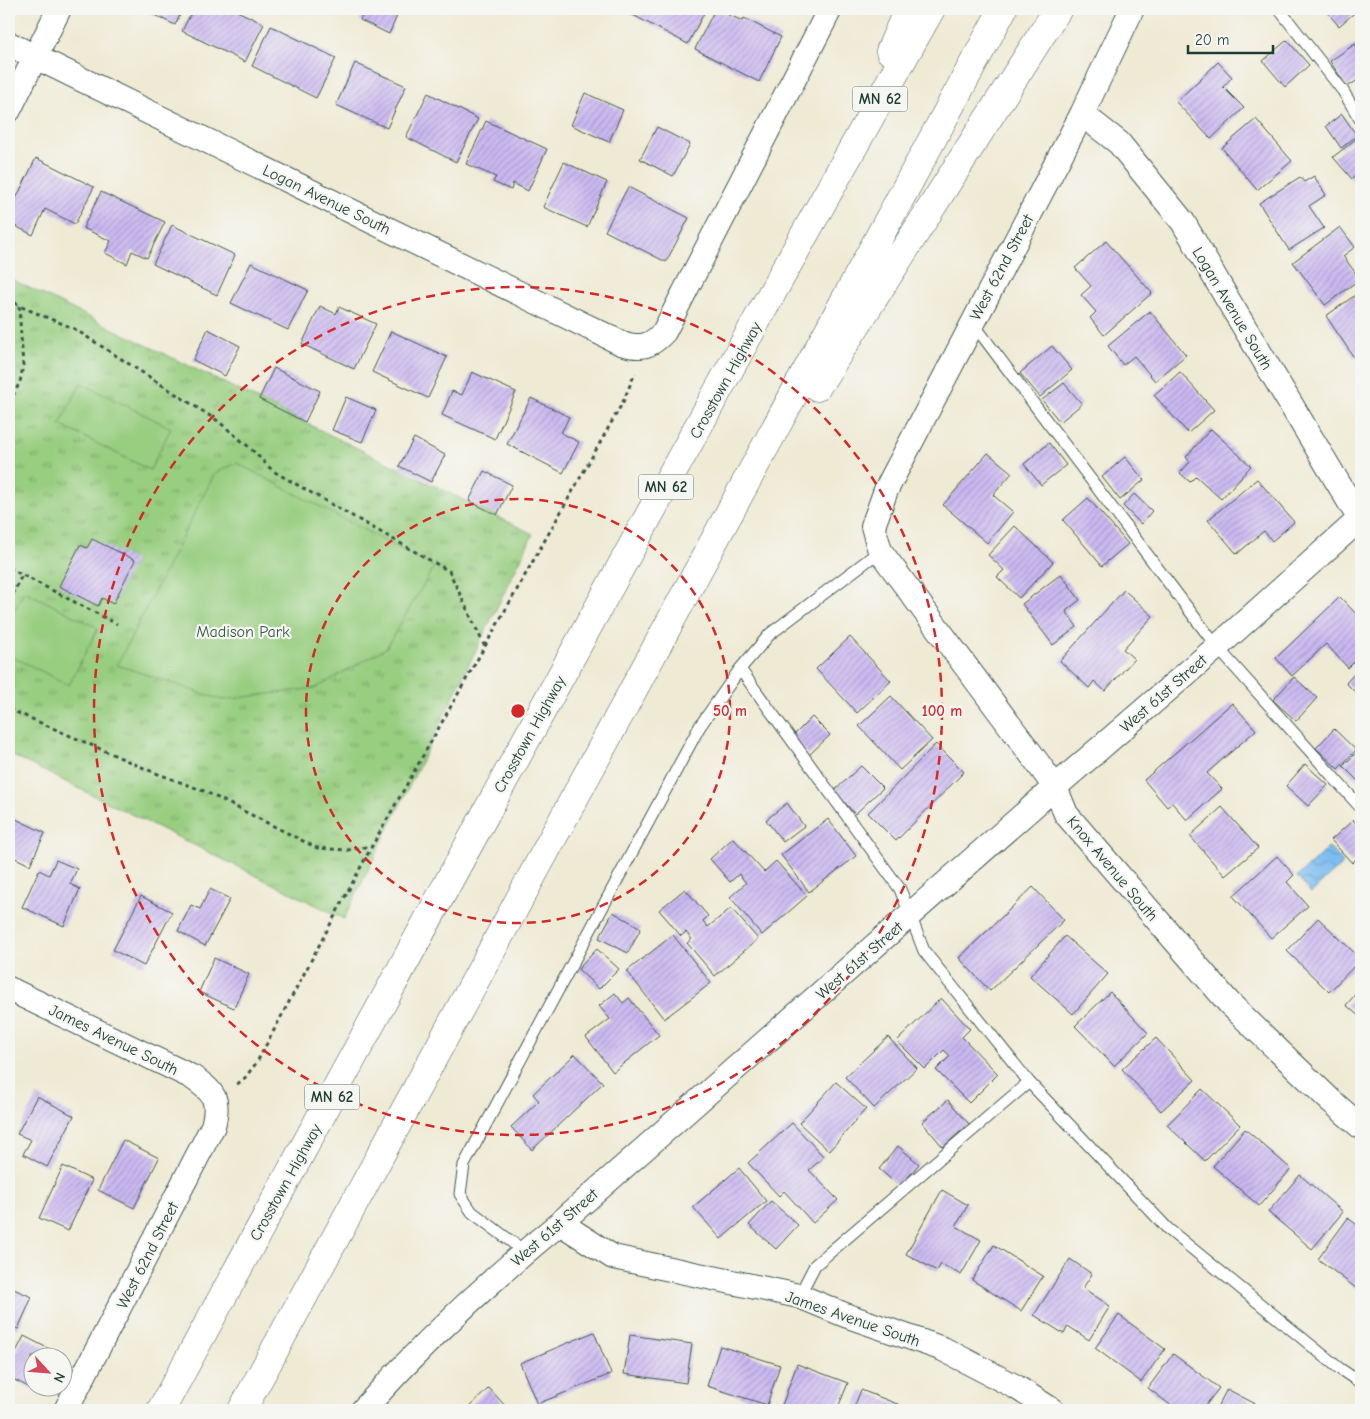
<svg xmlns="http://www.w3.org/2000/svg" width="1370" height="1419" font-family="'Comic Neue',sans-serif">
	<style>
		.grass { fill: url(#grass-tufts); stroke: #5c865a }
		.pitch { fill: #98ce80; stroke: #5c865a }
		.water { fill: url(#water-waves); stroke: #4e7d92 }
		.building { fill: url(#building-hatch) }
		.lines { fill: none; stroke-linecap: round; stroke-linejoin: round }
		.lane-casing { stroke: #3e574c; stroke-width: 13 }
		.street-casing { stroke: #3e574c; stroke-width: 26 }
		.highway-casing { stroke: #3e574c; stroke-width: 29 }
		.path { stroke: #3e574c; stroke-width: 3; stroke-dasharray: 4 4; stroke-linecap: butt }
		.lane { stroke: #fff; stroke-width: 11 }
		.street { stroke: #fff; stroke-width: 24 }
		.highway { stroke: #fff; stroke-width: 28 }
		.ring { fill: none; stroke: #d62828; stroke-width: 2.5; stroke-dasharray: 9 6 }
		.labels { text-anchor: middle; stroke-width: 4.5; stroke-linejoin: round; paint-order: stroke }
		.shield { fill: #f6f6f2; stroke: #60746d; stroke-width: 1 }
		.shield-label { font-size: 15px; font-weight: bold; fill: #1f3d34 }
		.street-label { font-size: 16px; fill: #1f3d34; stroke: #f6f6f2 }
		.park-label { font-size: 16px; fill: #375a43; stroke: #f6f6f2 }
		.centre { fill: #d62828; stroke: #f6f6f2; stroke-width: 2.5 }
		.ring-label { font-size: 15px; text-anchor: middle; font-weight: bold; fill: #d62828; stroke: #f6f6f2; stroke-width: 4.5; stroke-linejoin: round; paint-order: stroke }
	</style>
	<defs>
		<pattern id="grass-tufts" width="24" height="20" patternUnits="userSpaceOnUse" patternTransform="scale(1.25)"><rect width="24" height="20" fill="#98ce80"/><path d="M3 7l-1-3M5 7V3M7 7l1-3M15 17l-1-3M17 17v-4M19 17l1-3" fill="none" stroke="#7ba86a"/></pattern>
		<pattern id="water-waves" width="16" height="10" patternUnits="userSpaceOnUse" patternTransform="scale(1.25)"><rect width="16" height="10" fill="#7cbdf1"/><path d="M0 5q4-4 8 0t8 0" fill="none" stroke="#659bc4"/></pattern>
		<pattern id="building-hatch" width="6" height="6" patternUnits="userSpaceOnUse" patternTransform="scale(1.25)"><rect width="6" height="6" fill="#ccb9f2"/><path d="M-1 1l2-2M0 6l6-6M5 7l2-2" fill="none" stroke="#a598c5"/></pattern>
	</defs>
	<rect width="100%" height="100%" fill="#f6f6f2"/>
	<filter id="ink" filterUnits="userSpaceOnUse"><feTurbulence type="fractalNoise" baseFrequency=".02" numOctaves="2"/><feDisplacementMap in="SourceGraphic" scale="10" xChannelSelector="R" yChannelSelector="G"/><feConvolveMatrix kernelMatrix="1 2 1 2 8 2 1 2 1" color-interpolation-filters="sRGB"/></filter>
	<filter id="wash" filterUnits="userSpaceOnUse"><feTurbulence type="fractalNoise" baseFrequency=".0096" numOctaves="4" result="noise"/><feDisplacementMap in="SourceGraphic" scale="20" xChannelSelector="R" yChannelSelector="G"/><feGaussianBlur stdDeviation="1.12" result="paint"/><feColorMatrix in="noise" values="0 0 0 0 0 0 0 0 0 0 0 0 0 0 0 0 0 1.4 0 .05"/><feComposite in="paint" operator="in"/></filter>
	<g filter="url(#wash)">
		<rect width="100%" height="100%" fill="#efead4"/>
		<path class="grass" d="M9,278l524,256 -189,385 -335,-165z"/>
		<path class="pitch" d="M81,383l90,45 -21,42 -90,-45z
			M237,463l197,104 -48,81 -70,40 -94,12 -105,-35 98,-192z
			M24,591l74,37 -29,57 -60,-30v-34z"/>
		<path class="water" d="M1329,847l14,16 -32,30 -14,-16z"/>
		<g id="blocks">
			<path class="building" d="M142,9h41l-8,16z
				M193,9h40l31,15 -19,38 -63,-31z
				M365,9h35l-11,25 -29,-14z
				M631,9h75l-18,35 -59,-31z
				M715,9l28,12 1,-3 37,19 -22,45 -64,-33z
				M1324,9h35l-20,17z
				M271,26l65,32 -20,40 -64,-32z
				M1287,40l22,25 -24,22 -22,-26z
				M1355,44l6,10v24l-14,9 -17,-26z
				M1218,62l14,15 -9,10 21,21 -33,31 -35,-37z
				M355,63l51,23 -19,42 -51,-23z
				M428,93l50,26 -22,43 -50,-25z
				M585,93l38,17 -14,32 -38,-17z
				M1342,114l15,22 -16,12 -15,-22z
				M1256,119l36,42 -35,29 -35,-42z
				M486,121l61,28 -19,42 -15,-8 -2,7 -18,-8 3,-5 -30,-13z
				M657,127l33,17 -17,32 -33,-17z
				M1356,139l5,7v25l-9,8 -19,-22z
				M36,158l58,29 -19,37 -30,-15 -12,26 -24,-12v-10z
				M564,162l43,20 -20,45 -44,-20z
				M1314,176l12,19 -17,11 15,22 -35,22 -30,-47 41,-26 4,5z
				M628,187l61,31 -23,44 -61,-31z
				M101,192l64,30 -18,36 -15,-7 -5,13 -22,-11 6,-12 -28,-13z
				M172,225l63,30 -18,40 -64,-31z
				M1340,227l15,20 -12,9 17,23 -35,26 -32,-43z
				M1106,241l46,52 -48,42 -14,-17 6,-6 -15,-17 10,-9 -16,-18z
				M251,263l57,27 -20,40 -57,-27z
				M1361,291v64l-6,4 -29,-43z
				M320,306l16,8 3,-7 37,17 -22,45 -52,-25z
				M1150,311l36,44 -31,26 -21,-25 -11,9 -15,-19z
				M208,329l32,17 -15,30 -32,-16z
				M391,331l56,26 -19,41 -56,-26z
				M1052,346l20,24 -32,27 -20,-24z
				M274,368l46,23 -15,31 -46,-23z
				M472,372l44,20 -21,47 -53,-24 10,-24 10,4z
				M1180,372l34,38 -26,23 -34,-38z
				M1064,383l18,21 -22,18 -18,-22z
				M346,397l30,13 -14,32 -30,-12z
				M531,398l38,19 -8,16 18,9 -16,31 -56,-29z
				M1211,429l40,37 -30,33 -25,-23 -6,6 -10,-9 10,-11 -4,-5z
				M414,438l31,17 -14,27 -32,-16z
				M1049,443l17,22 -25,20 -17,-21z
				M988,453l24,20 -19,22 20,17 -26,31 -44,-38z
				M1125,457l19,23 -24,20 -18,-23z
				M484,471l28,14 -15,30 -28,-14z
				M1257,479l37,43 -22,19 -8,-10 -27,23 -29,-34z
				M1134,494l18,17 -11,13 -18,-18z
				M1088,498l40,46 -26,22 -39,-46z
				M1015,526l38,36 -34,36 -22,-21 7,-7 -16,-15z
				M92,539l43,21 -22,44 -11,-6 -4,8 -39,-20 21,-41 7,3z
				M1061,574l19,26 -14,11 11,16 -24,18 -31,-41z
				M1124,590l29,26 -30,33 11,10 -29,32 -11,-10 -5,7 -29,-27z
				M1340,597l21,22v36l-13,13 -22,-24 -34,32 -16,-18z
				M850,637l41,44 -34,32 -41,-44z
				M1361,666v32l-15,-15z
				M1294,677l23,21 -21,23 -23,-21z
				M891,696l41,44 -32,30 -41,-44z
				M1232,703l24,27 -49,43 15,16 -35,31 -15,-17 -5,4 -23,-27z
				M812,717l18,18 -21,20 -17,-18z
				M1334,729l22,21 -18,19 -22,-21z
				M936,744l28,28 -68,69 -28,-28z
				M1361,748v36l-18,-18z
				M1305,764l23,21 -20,21 -22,-20z
				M861,766l22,22 -28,26 -21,-23z
				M787,803l17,23 -21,16 -17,-22z
				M1222,807l36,41 -33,28 -35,-40z
				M14,818l31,15 -15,32 -21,-10v-26z
				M828,819l28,37 -47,36 -28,-37z
				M1353,820l8,9v25l-9,9 -21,-23z
				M733,838l31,34 12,-11 31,35 -45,39 -32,-38 16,-14 -7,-9 -9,8 -20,-23z
				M1277,856l17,19 -7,7 21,24 -37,32 -38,-42z
				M56,860l21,9 -7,15 10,5 -16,37 -42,-19 17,-37 10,5z
				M1033,887l31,33 -74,71 -31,-33z
				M210,889l20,10 -25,47 -27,-15 13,-26 9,4z
				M685,889l23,27 -5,5 5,6 23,-19 27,31 -43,37 -28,-33 5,-4 -6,-7 -5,4 -22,-26z
				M141,896l31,16 -28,54 -31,-16z
				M613,912l28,16 -13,25 -29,-15z
				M1318,918l43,41 -32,33 -42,-41z
				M673,935l38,48 -47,36 -37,-48z
				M1065,936l43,38 -35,40 -43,-38z
				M597,949l22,20 -20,20 -21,-20z
				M214,958l35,16 -15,34 -35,-16z
				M1361,988v30l-15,-13z
				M1110,992l38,41 -34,33 -39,-40z
				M615,993l8,10 6,-5 30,37 -46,37 -27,-35 24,-18 -11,-13z
				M941,998l29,31 -8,8 36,37 -29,29 -33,-33 14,-14 -6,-6 -19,19 -28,-28z
				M888,1037l29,31 -43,40 -29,-31z
				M1156,1038l39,42 -34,31 -39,-42z
				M575,1054l28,29 -71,67 -21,-23 28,-26 -6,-7z
				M836,1082l30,27 -37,42 -30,-28z
				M1202,1089l38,36 -35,36 -38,-36z
				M37,1096l37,20 -27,51 -24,-13 8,-14 -14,-6z
				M948,1100l21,24 -26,23 -21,-25z
				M792,1123l32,34 -15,13 29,30 -25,23 -29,-32 -5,5 -31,-33z
				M1245,1129l46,40 -32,37 -46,-40z
				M123,1140l36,18 -25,50 -36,-18z
				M898,1146l21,18 -19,23 -21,-18z
				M63,1166l29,14 -24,51 -29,-13z
				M739,1168l27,33 -45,38 -28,-32z
				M1300,1175l43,37 -31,37 -44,-37z
				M942,1190l26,15 -12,21 25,14 -20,35 -20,-11 -4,7 -31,-17z
				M771,1201l27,24 -22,24 -27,-24z
				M1348,1218l13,10v64l-43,-33z
				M994,1245l49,31 -22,35 -49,-31z
				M1070,1259l22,15 -9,14 27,18 -21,34 -21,-14 -4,8 -30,-19z
				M9,1287l23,10 -14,32 -9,-4z
				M1119,1315l46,34 -24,33 -46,-34z
				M594,1332l17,42 -74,30 -17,-41z
				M630,1335l62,9 -6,39 -62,-9z
				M24,1336l37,19 -1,1h-28v30h13l-3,8 -33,-17v-11z
				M720,1346l60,19 -13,40 -60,-19z
				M1173,1354l46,34 -17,22h-25l-29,-22z
				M797,1364l51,19 -11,27h-39l-16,-5z
				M489,1388l20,22h-43z
				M1227,1389l40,21h-51z
				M861,1390l52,20h-60z"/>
		</g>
	</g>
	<g filter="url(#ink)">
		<use href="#blocks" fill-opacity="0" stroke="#3e574c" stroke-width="1"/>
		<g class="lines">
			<g class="lane-casing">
				<path id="lane" d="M1279,9l64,82 18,30
					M972,322l245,325 144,161
					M740,669l160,220 24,62 105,131 139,147 172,140 21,14
					M525,1252l-53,-40 -12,-18 4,-29 236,-439 40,-57 30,-35 110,-83
					M799,1296l16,-31 214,-183"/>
			</g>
			<g class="street-casing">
				<path id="street" d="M1132,9l-50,105 -196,376 -13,36 7,25 157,211 18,25 11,27 163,189 101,97 31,27
					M9,44l612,299c20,6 29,4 43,-11l166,-323
					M9,110l50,-101
					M1082,114l37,29 64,79 45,78 133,221
					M9,989l183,88c22,15 28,22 21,49l-147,284
					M560,1223l53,34 186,39 46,19 98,34 73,38 36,23
					M363,1410c60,-67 127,-130 197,-187l495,-436 162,-140 144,-129"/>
			</g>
			<g class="highway-casing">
				<path id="highway" d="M890,51l18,-42
					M817,387l241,-378
					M161,1410c255,-468 508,-937 770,-1401
					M242,1410l761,-1401"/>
			</g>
			<path class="path" d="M9,297l10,9 54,22 145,93 31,26 24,24 176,100 35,74
				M9,403l11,-21 3,-16 -4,-60
				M9,568l108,56
				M9,602l13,-27
				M9,709l144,63 51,19 113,57 31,2 24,-4
				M237,1084l7,-5 13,-17 115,-216 251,-444 12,-29"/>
			<use href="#lane" class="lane"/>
			<use href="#street" class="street"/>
			<use href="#highway" class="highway"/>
		</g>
	</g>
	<g class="ring">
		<circle cx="518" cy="711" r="212"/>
		<circle cx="518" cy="711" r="424"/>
	</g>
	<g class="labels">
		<g class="shield">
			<rect x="852.5" y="86.5" width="55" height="25" rx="4"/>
			<rect x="638.5" y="474.5" width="55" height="25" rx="4"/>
			<rect x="304.5" y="1084.5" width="55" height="25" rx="4"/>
		</g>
		<g class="shield-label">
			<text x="880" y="104">MN 62</text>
			<text x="666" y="492">MN 62</text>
			<text x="332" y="1102">MN 62</text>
		</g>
		<g class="street-label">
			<text transform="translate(327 199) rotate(26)" y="6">Logan Avenue South</text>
			<text transform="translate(1001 267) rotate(-62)" y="6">West 62nd Street</text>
			<text transform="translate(1233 308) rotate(59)" y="6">Logan Avenue South</text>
			<text transform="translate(725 380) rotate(-61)" y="6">Crosstown Highway</text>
			<text transform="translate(1163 693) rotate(-41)" y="6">West 61st Street</text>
			<text transform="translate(529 734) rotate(-61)" y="6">Crosstown Highway</text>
			<text transform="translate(1113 868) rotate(50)" y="6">Knox Avenue South</text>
			<text transform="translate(859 960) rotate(-41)" y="6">West 61st Street</text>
			<text transform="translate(114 1039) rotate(26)" y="6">James Avenue South</text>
			<text transform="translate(285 1182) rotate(-61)" y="6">Crosstown Highway</text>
			<text transform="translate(554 1227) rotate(-41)" y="6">West 61st Street</text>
			<text transform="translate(147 1255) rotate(-63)" y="6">West 62nd Street</text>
			<text transform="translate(853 1318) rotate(19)" y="6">James Avenue South</text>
		</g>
		<g class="park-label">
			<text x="243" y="637">Madison Park</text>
		</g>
	</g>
	<circle cx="518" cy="711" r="8" class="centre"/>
	<g class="ring-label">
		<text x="730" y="716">50 m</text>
		<text x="942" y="716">100 m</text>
	</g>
	<rect width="1370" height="1419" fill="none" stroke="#f6f6f2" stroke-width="30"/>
	<g transform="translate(48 1372) rotate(116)"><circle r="24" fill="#f6f6f2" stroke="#a0aca6"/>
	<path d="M0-4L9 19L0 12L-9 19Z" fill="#d1495b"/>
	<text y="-8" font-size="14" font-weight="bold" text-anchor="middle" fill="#1f3d34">N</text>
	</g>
	<path d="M1188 45v8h85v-8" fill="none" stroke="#1f3d34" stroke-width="2.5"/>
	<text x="1195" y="45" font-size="15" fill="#1f3d34" stroke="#f6f6f2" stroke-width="4" paint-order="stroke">20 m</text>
</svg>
